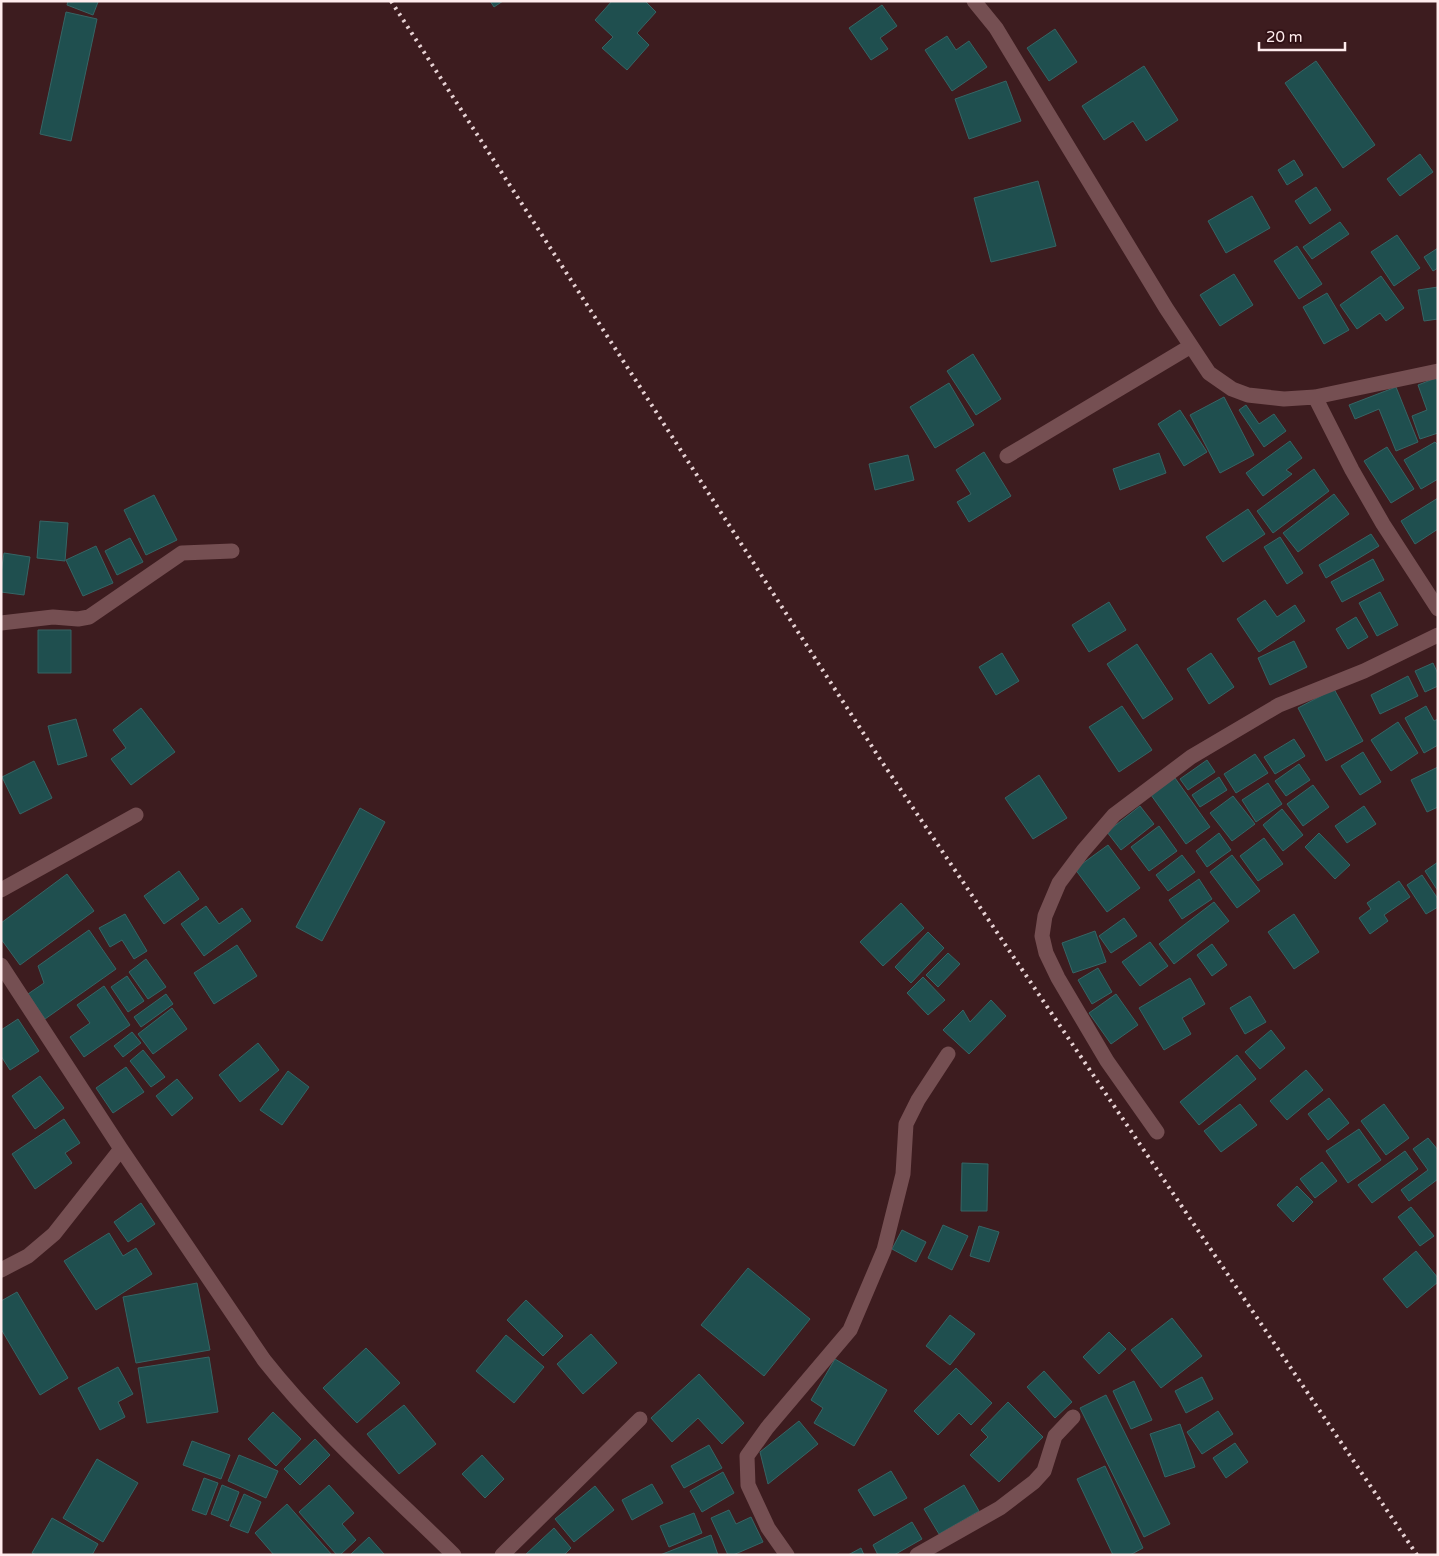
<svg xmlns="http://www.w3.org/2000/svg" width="1439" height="1556" font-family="'Varela Round',sans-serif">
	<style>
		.building { fill: #1f4f4f; stroke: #366565 }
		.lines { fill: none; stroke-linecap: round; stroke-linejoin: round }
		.street { stroke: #754f52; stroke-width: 15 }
		.rail { stroke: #e7d2d4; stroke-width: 4; stroke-dasharray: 2.5 5; stroke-linecap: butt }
	</style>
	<rect width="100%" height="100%" fill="#3d1c1f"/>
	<path class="building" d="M68,1h28l2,1 -5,13 -26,-10z
		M490,1h13l-9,6z
		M612,1h33l11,11 -19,21 12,12 -22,25 -25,-22 11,-11 -18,-17z
		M882,5l15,21 -17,12 8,11 -17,11 -22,-32z
		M66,12l31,7 -26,122 -31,-7z
		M1055,29l22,33 -28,19 -22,-33z
		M947,36l9,14 13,-9 18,26 -35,24 -27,-41z
		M1316,61l59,84 -32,23 -58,-85z
		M1144,66l34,54 -32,21 -13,-20 -29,19 -22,-34z
		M1006,81l15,40 -52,18 -14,-40z
		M1420,154l13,18 -33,24 -13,-17z
		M1294,160l9,15 -16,10 -9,-15z
		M1038,181l18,65 -65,16 -17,-64z
		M1316,187l15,23 -21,14 -15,-23z
		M1252,196l18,32 -44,25 -18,-32z
		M1340,222l9,12 -37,25 -9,-12z
		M1397,235l23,33 -26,18 -23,-34z
		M1297,246l25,38 -23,15 -25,-38z
		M1438,248v20l-5,3 -9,-14z
		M1234,274l19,31 -33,21 -20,-31z
		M1381,276l23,32 -18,13 -6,-8 -23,16 -17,-24z
		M1438,287v32l-14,2 -6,-31z
		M1327,293l22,37 -25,14 -21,-37z
		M973,354l28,45 -25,16 -29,-44z
		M1436,378l2,4v51l-18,6 -8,-23 15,-6 -9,-25z
		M949,383l25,42 -39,23 -25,-41z
		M1396,387l22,55 -22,9 -17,-42 -24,10 -6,-14z
		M1224,397l30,58 -34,18 -30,-58z
		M1246,405l13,19 15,-10 12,17 -22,16 -25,-37z
		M1180,410l27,42 -23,14 -26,-42z
		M1290,441l12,17 -16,12 6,4 -29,22 -17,-23z
		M1435,442l3,3v34l-17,10 -17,-29z
		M1387,447l27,42 -23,14 -27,-42z
		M984,452l27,44 -42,26 -12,-20 14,-8 -15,-24z
		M1159,453l7,20 -46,17 -7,-21z
		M908,455l6,25 -39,10 -6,-26z
		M1314,469l15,22 -56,42 -16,-22z
		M1334,494l15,20 -51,38 -15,-19z
		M154,495l23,45 -31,15 -22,-45z
		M1438,498v31l-23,15 -14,-23z
		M1248,509l17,25 -42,28 -17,-25z
		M40,521l28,2 -3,38 -28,-3z
		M1371,534l8,12 -53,32 -7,-13z
		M1280,537l23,36 -16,11 -23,-37z
		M130,538l13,24 -26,13 -12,-24z
		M96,546l17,37 -30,13 -17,-36z
		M4,553l26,4 -6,38 -23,-3v-19z
		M1373,559l11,21 -42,22 -11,-20z
		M1380,592l18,33 -21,11 -18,-33z
		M1265,600l12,17 18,-12 10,16 -46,31 -22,-33z
		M1109,602l17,28 -37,22 -17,-27z
		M1356,617l12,20 -20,12 -12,-20z
		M38,630h33v43h-33z
		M1294,641l13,26 -37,18 -12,-27z
		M1137,644l36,55 -30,20 -36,-55z
		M1002,653l17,28 -23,14 -17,-28z
		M1211,653l23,34 -25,17 -22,-35z
		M1433,663l5,11v12l-13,6 -10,-21z
		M1408,676l10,20 -38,18 -9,-19z
		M1334,689l29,52 -37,20 -28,-53z
		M1122,706l30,44 -33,22 -30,-45z
		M1426,706l8,15 4,-2v26l-14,8 -19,-35z
		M141,708l34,44 -44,33 -20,-26 15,-11 -13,-18z
		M76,719l11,37 -29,9 -10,-39z
		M1398,722l20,31 -27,18 -20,-31z
		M1294,739l11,17 -30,18 -11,-17z
		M1363,752l18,30 -21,13 -19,-29z
		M1255,754l13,19 -32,20 -12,-19z
		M1207,760l8,12 -27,18 -8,-11z
		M34,761l18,37 -32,16 -18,-37z
		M1299,764l11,16 -24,16 -11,-15z
		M1438,767v40l-11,5 -16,-32z
		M1039,775l28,43 -34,21 -28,-41z
		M1219,777l8,13 -27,17 -8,-12z
		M1175,778l35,49 -24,17 -35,-49z
		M1268,783l14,21 -26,18 -14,-22z
		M1313,785l16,22 -26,19 -16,-22z
		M1233,796l22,28 -23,17 -22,-28z
		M1140,806l14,18 -33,26 -14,-18z
		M1364,806l12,18 -29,19 -12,-17z
		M360,808l25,14 -63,119 -26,-14z
		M1282,809l21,26 -20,16 -20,-26z
		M1159,826l18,25 -28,20 -18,-24z
		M1219,833l12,17 -24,17 -11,-16z
		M1319,833l31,32 -15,14 -30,-32z
		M1264,838l19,26 -25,17 -18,-25z
		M1108,845l32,43 -33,24 -32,-43z
		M1182,855l13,17 -27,19 -12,-16z
		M1232,855l28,36 -23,17 -27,-36z
		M1438,862v29l-13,-20z
		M179,871l20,28 -35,25 -20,-28z
		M67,874l27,37 -74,54 -19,-26v-16z
		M1422,875l16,24v8l-12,7 -19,-29z
		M1199,879l13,20 -30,20 -13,-19z
		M1399,881l11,16 -26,18 4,6 -18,13 -11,-16 12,-9 -4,-6z
		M1214,902l15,19 -55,43 -15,-20z
		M901,903l23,25 -41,38 -23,-24z
		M206,906l13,18 23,-16 9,13 -47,35 -23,-32z
		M125,914l22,37 -13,8 -12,-19 -12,7 -11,-19z
		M1294,914l25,38 -25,17 -26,-37z
		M1124,918l13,18 -26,17 -12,-17z
		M89,930l27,39 -71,50 -17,-25 16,-11 -6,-17z
		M1095,931l11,31 -33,11 -11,-30z
		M928,932l16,16 -33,35 -16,-16z
		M1150,942l18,24 -28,20 -18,-24z
		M1212,944l15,21 -15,11 -15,-21z
		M237,945l20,31 -43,28 -20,-31z
		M948,953l12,11 -22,23 -12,-12z
		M146,959l20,28 -18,12 -19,-27z
		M1098,968l14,24 -20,12 -14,-24z
		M127,976l17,25 -16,11 -17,-25z
		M923,977l22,23 -17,15 -21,-22z
		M1190,978l15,26 -23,14 9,16 -27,16 -25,-42z
		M104,986l26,39 -46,32 -14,-20 20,-14 -13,-18z
		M166,994l7,10 -32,23 -7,-10z
		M1116,994l22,31 -27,19 -22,-31z
		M1250,996l16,26 -21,12 -15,-26z
		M991,1000l15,16 -37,38 -26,-24 20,-20 7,12z
		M172,1008l15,21 -34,25 -15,-20z
		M18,1019l21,32 -29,19 -9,-14v-26z
		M1271,1030l14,18 -25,21 -15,-17z
		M132,1032l9,11 -18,14 -9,-11z
		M258,1043l21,27 -39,32 -21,-27z
		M143,1050l22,27 -14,10 -21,-26z
		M1237,1055l19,24 -57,46 -19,-23z
		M126,1067l18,25 -31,21 -17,-25z
		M1306,1070l17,20 -36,30 -17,-19z
		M288,1071l21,16 -27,38 -22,-15z
		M40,1076l24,32 -29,21 -23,-33z
		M177,1079l16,19 -21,18 -16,-20z
		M1329,1098l20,25 -21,17 -20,-26z
		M1240,1104l17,21 -36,27 -17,-21z
		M1384,1104l25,34 -23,17 -25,-34z
		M64,1119l16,24 -15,10 7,10 -37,26 -23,-35z
		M1359,1129l22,31 -33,23 -22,-32z
		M1428,1138l10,12v29l-29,22 -8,-11 27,-20 -15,-21z
		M1405,1151l13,18 -46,34 -14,-18z
		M1322,1162l15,19 -22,17 -15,-19z
		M962,1163l26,1 -1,47h-26z
		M1297,1186l16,16 -20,20 -16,-17z
		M141,1203l14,21 -27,18 -14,-20z
		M1411,1207l23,29 -14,10 -22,-29z
		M943,1225l25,11 -16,34 -24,-12z
		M979,1226l20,6 -10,30 -19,-6z
		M902,1230l24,12 -10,20 -24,-13z
		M109,1233l14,23 13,-8 16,26 -56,36 -32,-49z
		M1416,1251l22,27v4l-31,26 -24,-29z
		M748,1268l62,51 -46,57 -63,-51z
		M197,1283l13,67 -74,13 -13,-66z
		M17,1292l51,86 -28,17 -39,-66v-28z
		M526,1300l37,36 -20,20 -36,-36z
		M950,1315l25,19 -25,31 -24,-19z
		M1172,1318l30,38 -41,32 -30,-38z
		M1109,1332l17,17 -27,25 -16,-17z
		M591,1334l26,29 -34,31 -26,-30z
		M506,1335l38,32 -30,36 -38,-32z
		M366,1348l34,35 -43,40 -34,-35z
		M209,1357l9,55 -71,11 -9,-55z
		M835,1359l52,31 -33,56 -40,-23 9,-15 -12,-8z
		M118,1367l15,27 -15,8 7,15 -25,13 -22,-42z
		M956,1368l36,35 -21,22 -12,-12 -21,22 -24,-24z
		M1044,1371l28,31 -17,16 -28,-31z
		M699,1374l45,49 -22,21 -24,-26 -26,24 -21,-24z
		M1202,1377l11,22 -27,14 -11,-22z
		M1134,1381l18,39 -21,9 -18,-38z
		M1106,1395l64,129 -26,13 -64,-129z
		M1008,1402l35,35 -44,45 -29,-27 18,-18 -7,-7z
		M404,1405l32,39 -37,30 -32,-40z
		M1218,1411l15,23 -31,20 -15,-22z
		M273,1412l28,27 -25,27 -28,-27z
		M799,1421l19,23 -50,40 -8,-32z
		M1180,1424l15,43 -30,10 -15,-43z
		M315,1439l15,16 -30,30 -16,-16z
		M192,1441l38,14 -9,24 -38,-14z
		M1235,1443l13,19 -22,16 -13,-20z
		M709,1445l13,23 -38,20 -13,-22z
		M239,1455l39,16 -12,27 -38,-17z
		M482,1455l22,24 -19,19 -23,-24z
		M97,1459l41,24 -35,59 -40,-24z
		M1105,1466l38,82 -13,7h-17l-36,-76z
		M891,1471l16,27 -33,18 -16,-26z
		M723,1472l11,21 -32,19 -12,-21z
		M204,1478l14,5 -12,32 -14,-5z
		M652,1484l11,19 -31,17 -10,-20z
		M222,1485l17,7 -11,29 -17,-7z
		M329,1485l25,28 -12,11 14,16 -16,15h-3l-38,-43z
		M964,1485l15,26 -40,23 -15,-25z
		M595,1486l19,24 -40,32 -19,-23z
		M244,1494l17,8 -13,31 -18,-7z
		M287,1504l45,51h-58l-19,-22z
		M729,1510l7,14 15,-7 12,25 -30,13h-5l-17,-37z
		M694,1513l8,20 -33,14 -9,-21z
		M52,1518l46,26 -6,11h-56l-4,-2z
		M912,1522l10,17 -28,16h-16l-5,-10z
		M554,1528l17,20 -7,7h-39z
		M711,1535l7,20h-58z
		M369,1537l15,17 -1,1h-33z
		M861,1548l3,7h-16z"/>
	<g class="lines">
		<path class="street" d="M974,1l22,27 170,280 43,65 23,16 16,6 36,4 31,-2 123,-26
			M1315,397l37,73 31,54 55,85
			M1007,456l184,-110
			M1,623l52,-6 25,2 11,-2 93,-64 50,-2
			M1,890l135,-75
			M1,965l120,184 143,211c56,71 126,132 190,195
			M1157,1132l-50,-71 -49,-83 -12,-25 -4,-17 3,-20 14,-33 24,-32 31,-36 77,-58 88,-52 85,-34 74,-36
			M1,1270l27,-14 26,-22 67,-85
			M502,1555l138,-136
			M787,1555l-19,-27 -20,-43 -1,-29 20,-28 83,-98 34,-80 19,-76 3,-50 12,-24 30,-46
			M917,1555l83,-47 34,-26 10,-11 11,-35 18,-19"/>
		<path class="rail" d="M391,1l489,758 537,796"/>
	</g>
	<rect width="1439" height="1556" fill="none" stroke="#ffeced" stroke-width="5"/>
	<path d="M1259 42v8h86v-8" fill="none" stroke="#ffeced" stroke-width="2.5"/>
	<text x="1266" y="42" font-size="15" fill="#ffeced" stroke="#321216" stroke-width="4" paint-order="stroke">20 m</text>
</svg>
